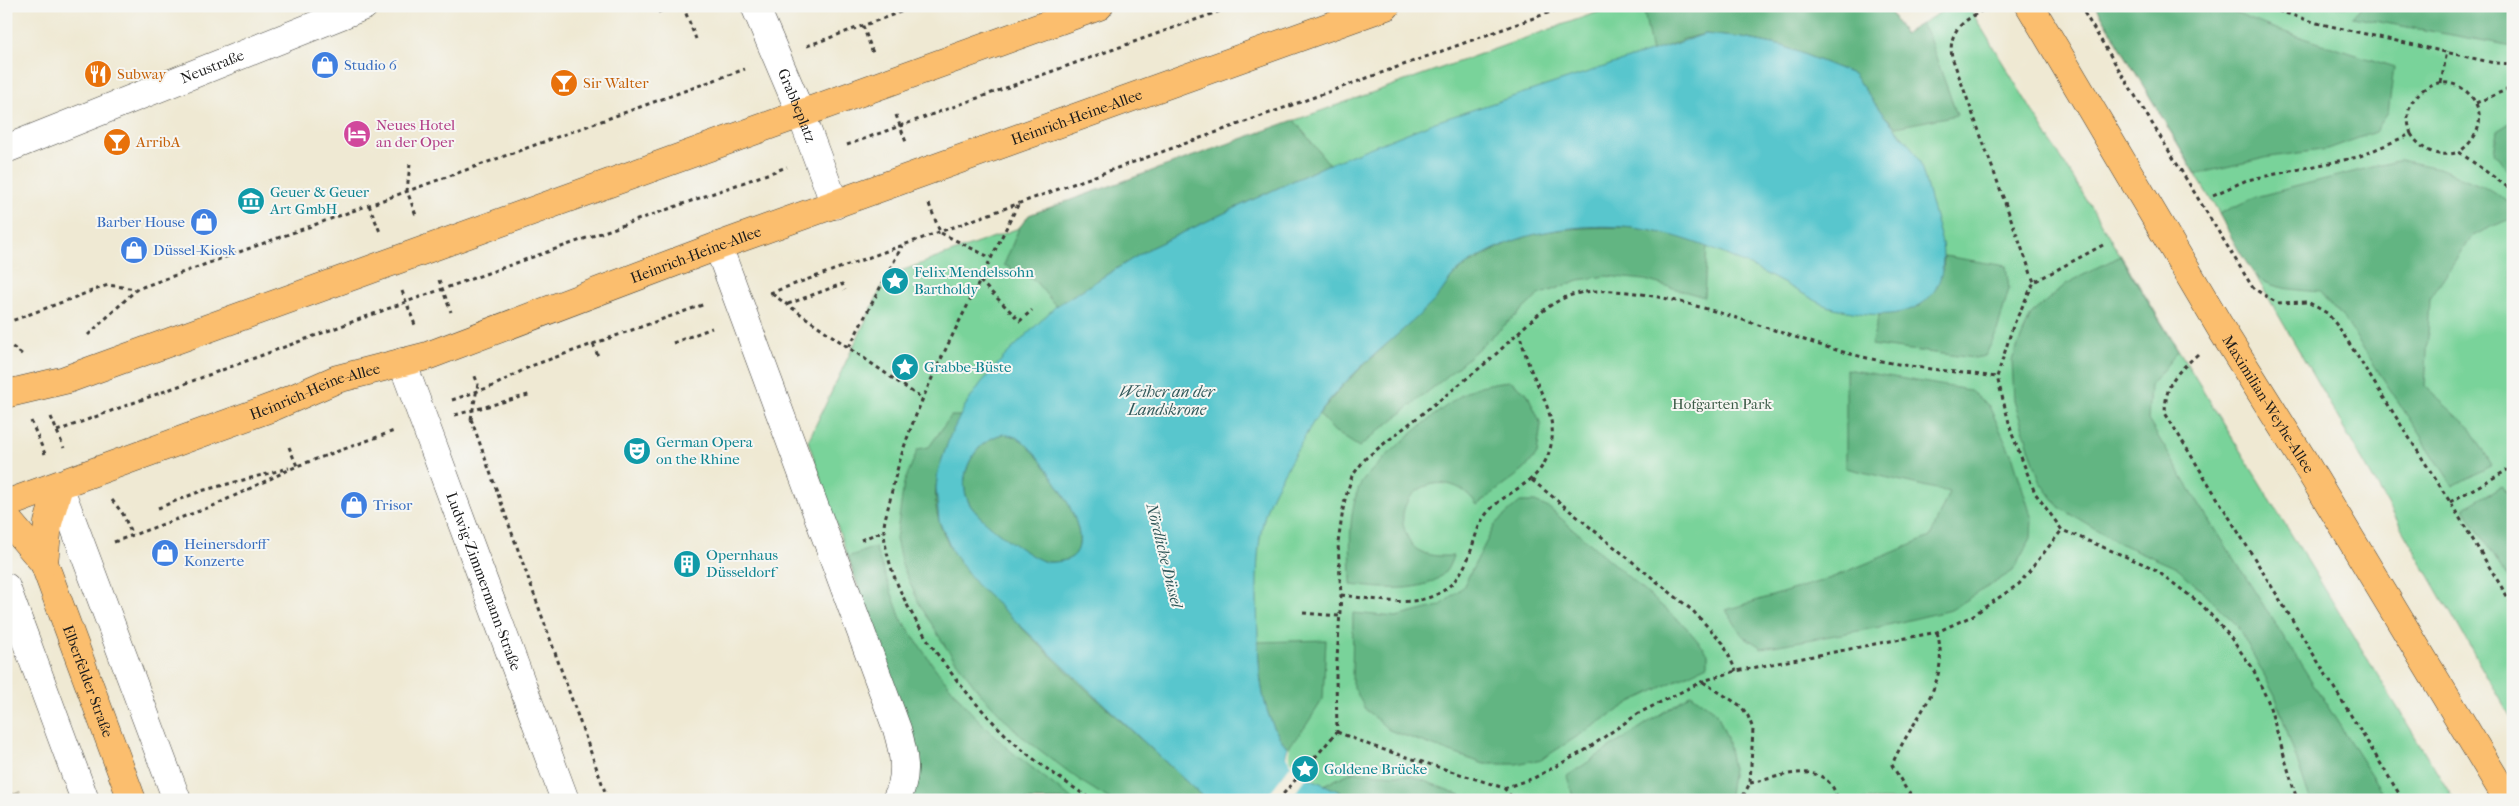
<svg xmlns="http://www.w3.org/2000/svg" width="2519" height="806" font-family="'IM FELL French Canon',serif">
	<style>
		.green { fill: #79d39a; stroke: #4a785b }
		.forest { fill: #62b582; stroke: #3f684f }
		.water { fill: #59c6cd; stroke: #3a7174; fill-rule: evenodd }
		.pier { fill: #efe9d3 }
		.lines { fill: none; stroke-linecap: round; stroke-linejoin: round }
		.minor-tunnel { stroke: #c5c0ae; stroke-width: 28; stroke-dasharray: 28 14; stroke-linecap: butt }
		.minor-casing { stroke: #3c3b37; stroke-width: 29 }
		.major-casing { stroke: #3c3b37; stroke-width: 29 }
		.path { stroke: #3c3b37; stroke-width: 3; stroke-dasharray: 4 4; stroke-linecap: butt }
		.minor { stroke: #fff; stroke-width: 28 }
		.major { stroke: #fbbe6e; stroke-width: 28 }
		.labels { text-anchor: middle; stroke-width: 4; stroke-linejoin: round; paint-order: stroke }
		.shop-label { font-size: 15px; fill: #366cbe; stroke: #f6f6f2; text-anchor: start }
		.street-label { font-size: 15px; fill: #1c1c1c; stroke: #f6f6f2 }
		.food-label { font-size: 15px; fill: #c56008; stroke: #f6f6f2; text-anchor: start }
		.hotel-label { font-size: 15px; fill: #b23c85; stroke: #f6f6f2; text-anchor: start }
		.culture-label { font-size: 15px; fill: #0d838f; stroke: #f6f6f2; text-anchor: start }
		.park-label { font-size: 15px; fill: #3d5c48; stroke: #f6f6f2 }
		.water-label { font-size: 16px; font-style: italic; fill: #31585a; stroke: #f6f6f2 }
	</style>
	<rect width="100%" height="100%" fill="#f6f6f2"/>
	<filter id="ink" filterUnits="userSpaceOnUse"><feTurbulence type="fractalNoise" baseFrequency=".02" numOctaves="2"/><feDisplacementMap in="SourceGraphic" scale="10" xChannelSelector="R" yChannelSelector="G"/><feConvolveMatrix kernelMatrix="1 2 1 2 8 2 1 2 1" color-interpolation-filters="sRGB"/></filter>
	<filter id="wash" filterUnits="userSpaceOnUse"><feTurbulence type="fractalNoise" baseFrequency=".0096" numOctaves="4" result="noise"/><feDisplacementMap in="SourceGraphic" scale="20" xChannelSelector="R" yChannelSelector="G"/><feGaussianBlur stdDeviation="1.12" result="paint"/><feColorMatrix in="noise" values="0 0 0 0 0 0 0 0 0 0 0 0 0 0 0 0 0 1.4 0 .05"/><feComposite in="paint" operator="in"/></filter>
	<g filter="url(#wash)">
		<rect width="100%" height="100%" fill="#efe9d3"/>
		<path class="green" d="M1615,6h272l17,28 47,-28h17l486,794h-1544l7,-41 -109,-318 79,-165 132,-48 10,-13z
			M2096,6h417v715l-260,-450z"/>
		<path class="forest" d="M1643,6h244l17,28 17,-10 8,14 28,77 -61,12 -14,-14 -29,-39 -70,-28 -40,-8 -38,-4 -21,5 -32,14z
			M2096,6h121l53,21 124,40 -6,46 -13,19 -47,17 -59,8 -73,17z
			M2362,6h151v40l-161,-29z
			M1294,120l35,44 -179,84 -94,58 -22,-26 -30,-15 15,-37 10,-13z
			M2513,121v57l-19,-25 3,-22z
			M2400,160l39,8 43,18 31,19v21l-6,-6 -35,16 -42,63 -5,88 44,40 23,38 -39,21 -108,-166 -26,-28c-17,-2 -38,-2 -54,-10 -16,-7 -37,-52 -46,-68l36,-17z
			M1633,227l45,9 29,9 -3,52 -59,-17 -39,-4 -27,4 -40,15 -94,83 -86,69 -25,-16 -15,-17 26,-31 95,-89c12,-21 22,-26 42,-37 11,-6 22,-13 34,-17 37,-14 78,-12 117,-13z
			M1944,256l62,10 3,23 -13,45 -11,22 -11,2 -103,-13 8,-30 41,-9 23,-37z
			M2120,256l58,95 -28,35 -2,34 38,63 201,317h-77l-35,-105 -38,-70 -58,-56 -60,-26 -60,-36 -19,-26 -26,-80 -2,-41 19,-46 35,-30z
			M1846,369l123,21 20,16 24,52 19,61 -1,19 -18,33 -62,39 -76,18 -113,20 -20,-13 -16,-25 105,-32 99,-41 19,-45 -103,-24z
			M1511,381l16,12 14,31 -4,30 -13,16 -47,35c-28,-44 -91,-14 -70,31 3,7 7,13 15,16 9,5 21,4 31,4 -2,5 -4,11 -7,15 -19,24 -68,17 -95,14 0,-31 -4,-68 8,-98 7,-18 92,-88 111,-97 13,-6 28,-8 41,-9z
			M951,416h10c-16,31 -33,69 -22,105 12,40 42,67 71,95 23,23 45,44 68,66 43,39 86,78 128,118h-95l-29,-18 -62,-47 -40,-42 -35,-47 -26,-43 -17,-38 -6,-26 8,-56 14,-34 11,-2z
			M1003,434c6,1 12,2 18,6 19,13 91,112 41,121 -6,1 -13,2 -19,0 -18,-6 -65,-41 -74,-58 -14,-27 6,-63 34,-69z
			M2502,486l11,15v86l-49,-79z
			M1520,502h15l14,6 136,118 23,27v12l-77,37 -89,57 -26,5h-32l-95,-34 -24,-21 -13,-26 1,-70 43,4 44,-11 23,-19 33,-64z
			M875,547l26,72 34,49 34,42 38,38 66,52h-163l7,-41 -69,-202z
			M1326,640l-3,59 -18,28 -17,21c-26,-29 -29,-69 -30,-106z
			M1691,694l26,19 10,25 6,31 -5,31h-154l-7,-24z
			M1352,772l60,4 61,24h-115l-34,-15z"/>
		<path class="water" d="M1705,34l38,4 40,8 70,28 29,39 28,32 10,17 22,81c10,79 -61,80 -118,62 -94,-50 -166,-95 -278,-73 -28,5 -55,17 -79,32 -18,10 -23,29 -38,42 -36,35 -79,65 -109,106 -10,14 -18,31 -27,45 -9,17 -20,33 -26,51 -13,40 -10,86 -9,128 1,39 3,82 30,112l-2,8 21,21 51,23h-152l-230,-216 -24,-33 -13,-30 -3,-33 2,-17 12,-35 15,-30 16,-23 23,-26 52,-51 94,-58 179,-84 106,-42zM1003,434c6,1 12,2 18,6 19,13 91,112 41,121 -6,1 -13,2 -19,0 -18,-7 -65,-41 -74,-58 -14,-27 6,-63 34,-69z"/>
		<path class="pier" d="M1289,746l1,14 27,19 -10,-2 -17,23h-26l27,-35 -5,-9z"/>
	</g>
	<g filter="url(#ink)">
		<g class="lines">
			<path class="minor-tunnel" d="M6,795l2,5"/>
			<g class="minor-casing">
				<g id="minor">
					<path id="s1" d="M755,6l46,108 34,91"/>
					<path id="s2" d="M6,149l358,-143"/>
					<path d="M718,246l179,483c7,25 12,47 -1,71"/>
					<path id="s3" d="M402,362l163,438"/>
					<path d="M59,486l118,314"/>
					<path d="M6,587l79,213"/>
				</g>
			</g>
			<g class="major-casing">
				<g id="major">
					<path id="s4" d="M2030,6l193,326 82,131 203,337"/>
					<path d="M6,394l59,-14 1034,-374"/>
					<path id="s5" d="M6,504l267,-97 64,-28 90,-23 291,-110 668,-240"/>
					<path id="s6" d="M6,518l38,45 88,237"/>
					<path d="M44,563l4,-40 11,-37"/>
				</g>
			</g>
			<path class="path" d="M683,6l13,33
				M1990,6c-23,13 -43,22 -38,51l82,225
				M2080,6l173,282 24,15 31,-1 19,11 13,16 110,173 63,104
				M2263,6l54,17 177,40 19,1
				M658,12l15,-6
				M863,26l10,27
				M807,46l110,-40
				M2441,83l6,-32
				M2476,103l37,-16
				M896,115l11,30
				M2411,134c-4,-12 -5,-25 4,-36 34,-44 97,17 44,54
				M847,145l387,-139
				M410,164l-3,27 10,27
				M2213,195l34,-15 111,-23 53,-23c12,18 27,24 48,18l54,39
				M929,204l11,28
				M369,205l11,27
				M1018,205c-20,38 -38,77 -58,115 -28,57 -56,113 -69,175 -2,12 -8,26 -7,37 4,69 78,161 126,207 25,23 54,42 82,61
				M941,233l50,25
				M2103,245l-69,37 -21,44 -16,51 15,57 23,59 27,37 91,38 48,36 26,29 25,34 16,34 29,99
				M439,280l12,32
				M980,281l40,40 12,-11
				M402,291l13,34
				M770,293l797,-287
				M772,294l149,104
				M788,304l54,-20 3,6
				M6,323l102,-38 28,4
				M88,335l49,-46 608,-220
				M6,342l17,13
				M673,343l39,-15
				M593,344l5,12
				M849,347l53,-101
				M2198,354c-23,21 -32,27 -33,59l238,387
				M452,400l41,-14 38,-20 174,-62
				M455,415l77,-21
				M51,417l13,31
				M471,419l137,381
				M471,419l7,-35 -4,-10
				M31,421l14,33
				M57,431l349,-129 381,-135
				M289,447l8,19
				M1532,480l161,131 30,32 13,28
				M112,500l11,14 9,21
				M2450,502l63,-35
				M158,508l43,-17 88,-23
				M861,540l22,-9
				M114,542l99,-36 84,-40 97,-35
				M1341,595c49,6 101,21 126,-34 7,-15 9,-36 21,-49 23,-26 54,-27 63,-67 6,-26 -10,-52 -20,-75 -5,-12 -8,-25 -12,-37
				M1303,613l36,3
				M1703,682l38,24 7,10 5,13 -3,54 -9,17
				M1337,732l35,14 132,42 10,12
				M1750,783c32,-6 76,-27 88,17
				M1504,788l30,-10 50,-27 55,-38 64,-32 33,-10 201,-39 35,-16 47,-32 43,-54
				M1278,800l59,-68 -1,-56 5,-81 -3,-52 6,-40 8,-27 14,-18c40,-32 81,-63 121,-96 25,-21 49,-52 79,-65 67,-27 217,41 289,58 46,12 95,16 142,22
				M1917,800l-11,-11 -14,-24c20,-49 60,-77 45,-133"/>
			<use href="#minor" class="minor"/>
			<use href="#major" class="major"/>
		</g>
	</g>
	<defs>
		<g id="shop-disc" transform="scale(1.4375)"><circle r="9.5" fill="#3f7fe0" stroke="#f6f6f2"/><path d="M-5-2.5h2.3a2.7 3.5 0 0 1 5.4 0H5L5.5 6h-11ZM-1.5-2.5h3a1.5 2.3 0 0 0-3 0Z" fill="#fff"/></g>
		<g id="restaurant-disc" transform="scale(1.4375)"><circle r="9.5" fill="#e8710a" stroke="#f6f6f2"/><path d="M-5-6h1v4h1v-4h1v4h1v-4h1v5L-1.5 .5V6h-2V.5L-5-1ZM5-6V6H3V1.5H1.5Q1.5-4 5-6Z" fill="#fff"/></g>
		<g id="bar-disc" transform="scale(1.4375)"><circle r="9.5" fill="#e8710a" stroke="#f6f6f2"/><path d="M-6-5H6L.8 .8V4.5H3.5V6h-7V4.5H-.8V.8Z" fill="#fff"/></g>
		<g id="hotel-disc" transform="scale(1.4375)"><circle r="9.5" fill="#d1479c" stroke="#f6f6f2"/><path d="M-6-4.5h1.5V1H6V5H4.5V3h-9V5H-6ZM-4 0a1.8 1.8 0 1 1 3.6 0ZM.5 0V-2.5h3Q6-2.5 6 0Z" fill="#fff"/></g>
		<g id="museum-disc" transform="scale(1.4375)"><circle r="9.5" fill="#0f9aa8" stroke="#f6f6f2"/><path d="M0-6L6-3V-2H-6V-3ZM-5-1h2V3h-2ZM-1-1h2V3h-2ZM3-1h2V3H3ZM-6 4H6V6H-6Z" fill="#fff"/></g>
		<g id="sight-disc" transform="scale(1.4375)"><circle r="9.5" fill="#0f9aa8" stroke="#f6f6f2"/><path d="M0-6L1.8-2.2L6-1.7L2.9 1.2L3.7 5.4L0 3.3L-3.7 5.4L-2.9 1.2L-6-1.7L-1.8-2.2Z" fill="#fff"/></g>
		<g id="theatre-disc" transform="scale(1.4375)"><circle r="9.5" fill="#0f9aa8" stroke="#f6f6f2"/><path d="M-5-5.5Q0-4 5-5.5V0Q5 5 0 6Q-5 5-5 0ZM-3.3-2.5H-1v1.5H-3.3ZM1-2.5H3.3v1.5H1ZM-2.8 1Q0 5.5 2.8 1Z" fill="#fff"/></g>
		<g id="building-disc" transform="scale(1.4375)"><circle r="9.5" fill="#0f9aa8" stroke="#f6f6f2"/><path d="M-4-6H4V6H1V3H-1V6H-4ZM-2.5-4.3h1.7v1.8h-1.7ZM.8-4.3h1.7v1.8H.8ZM-2.5-1h1.7V.8h-1.7ZM.8-1h1.7V.8H.8Z" fill="#fff"/></g>
	</defs>
	<g fill-rule="evenodd">
		<use href="#shop-disc" x="325" y="65"/>
		<use href="#restaurant-disc" x="98" y="74"/>
		<use href="#bar-disc" x="564" y="83"/>
		<use href="#hotel-disc" x="357" y="134"/>
		<use href="#bar-disc" x="117" y="142"/>
		<use href="#museum-disc" x="251" y="201"/>
		<use href="#shop-disc" x="204" y="222"/>
		<use href="#shop-disc" x="134" y="250"/>
		<use href="#sight-disc" x="895" y="281"/>
		<use href="#sight-disc" x="905" y="367"/>
		<use href="#theatre-disc" x="637" y="451"/>
		<use href="#shop-disc" x="354" y="505"/>
		<use href="#shop-disc" x="165" y="553"/>
		<use href="#building-disc" x="687" y="564"/>
		<use href="#sight-disc" x="1305" y="769"/>
	</g>
	<g class="labels">
		<g class="shop-label">
			<text x="344" y="70">Studio 6</text>
			<text x="185" y="227" text-anchor="end">Barber House</text>
			<text x="153" y="255">Düssel-Kiosk</text>
			<text x="373" y="510">Trisor</text>
			<text x="184" y="549">Heinersdorff<tspan x="184" dy="17">Konzerte</tspan></text>
		</g>
		<g class="street-label">
			<text dy="5" stroke="none"><textPath href="#s2" startOffset="222">Neustraße</textPath></text>
			<text dy="5" stroke="none"><textPath href="#s1" startOffset="108">Grabbeplatz</textPath></text>
			<text dy="5" stroke="none"><textPath href="#s5" startOffset="1139">Heinrich-Heine-Allee</textPath></text>
			<text dy="5" stroke="none"><textPath href="#s5" startOffset="734">Heinrich-Heine-Allee</textPath></text>
			<text dy="5" stroke="none"><textPath href="#s5" startOffset="329">Heinrich-Heine-Allee</textPath></text>
			<text dy="5" stroke="none"><textPath href="#s4" startOffset="464">Maximilian-Weyhe-Allee</textPath></text>
			<text dy="5" stroke="none"><textPath href="#s3" startOffset="234">Ludwig-Zimmermann-Straße</textPath></text>
			<text dy="5" stroke="none"><textPath href="#s6" startOffset="185">Elberfelder Straße</textPath></text>
		</g>
		<g class="food-label">
			<text x="117" y="79">Subway</text>
			<text x="583" y="88">Sir Walter</text>
			<text x="136" y="147">ArribA</text>
		</g>
		<g class="hotel-label">
			<text x="376" y="130">Neues Hotel<tspan x="376" dy="17">an der Oper</tspan></text>
		</g>
		<g class="culture-label">
			<text x="270" y="197">Geuer &amp; Geuer<tspan x="270" dy="17">Art GmbH</tspan></text>
			<text x="914" y="277">Felix Mendelssohn<tspan x="914" dy="17">Bartholdy</tspan></text>
			<text x="924" y="372">Grabbe-Büste</text>
			<text x="656" y="447">German Opera<tspan x="656" dy="17">on the Rhine</tspan></text>
			<text x="706" y="560">Opernhaus<tspan x="706" dy="17">Düsseldorf</tspan></text>
			<text x="1324" y="774">Goldene Brücke</text>
		</g>
		<g class="park-label">
			<text x="1722" y="409">Hofgarten Park</text>
		</g>
		<g class="water-label">
			<text x="1167" y="397">Weiher an der<tspan x="1167" dy="18">Landskrone</tspan></text>
			<text transform="translate(1165 555) rotate(76)" y="6">Nördliche Düssel</text>
		</g>
	</g>
	<rect width="2519" height="806" fill="none" stroke="#f6f6f2" stroke-width="25"/>
</svg>
